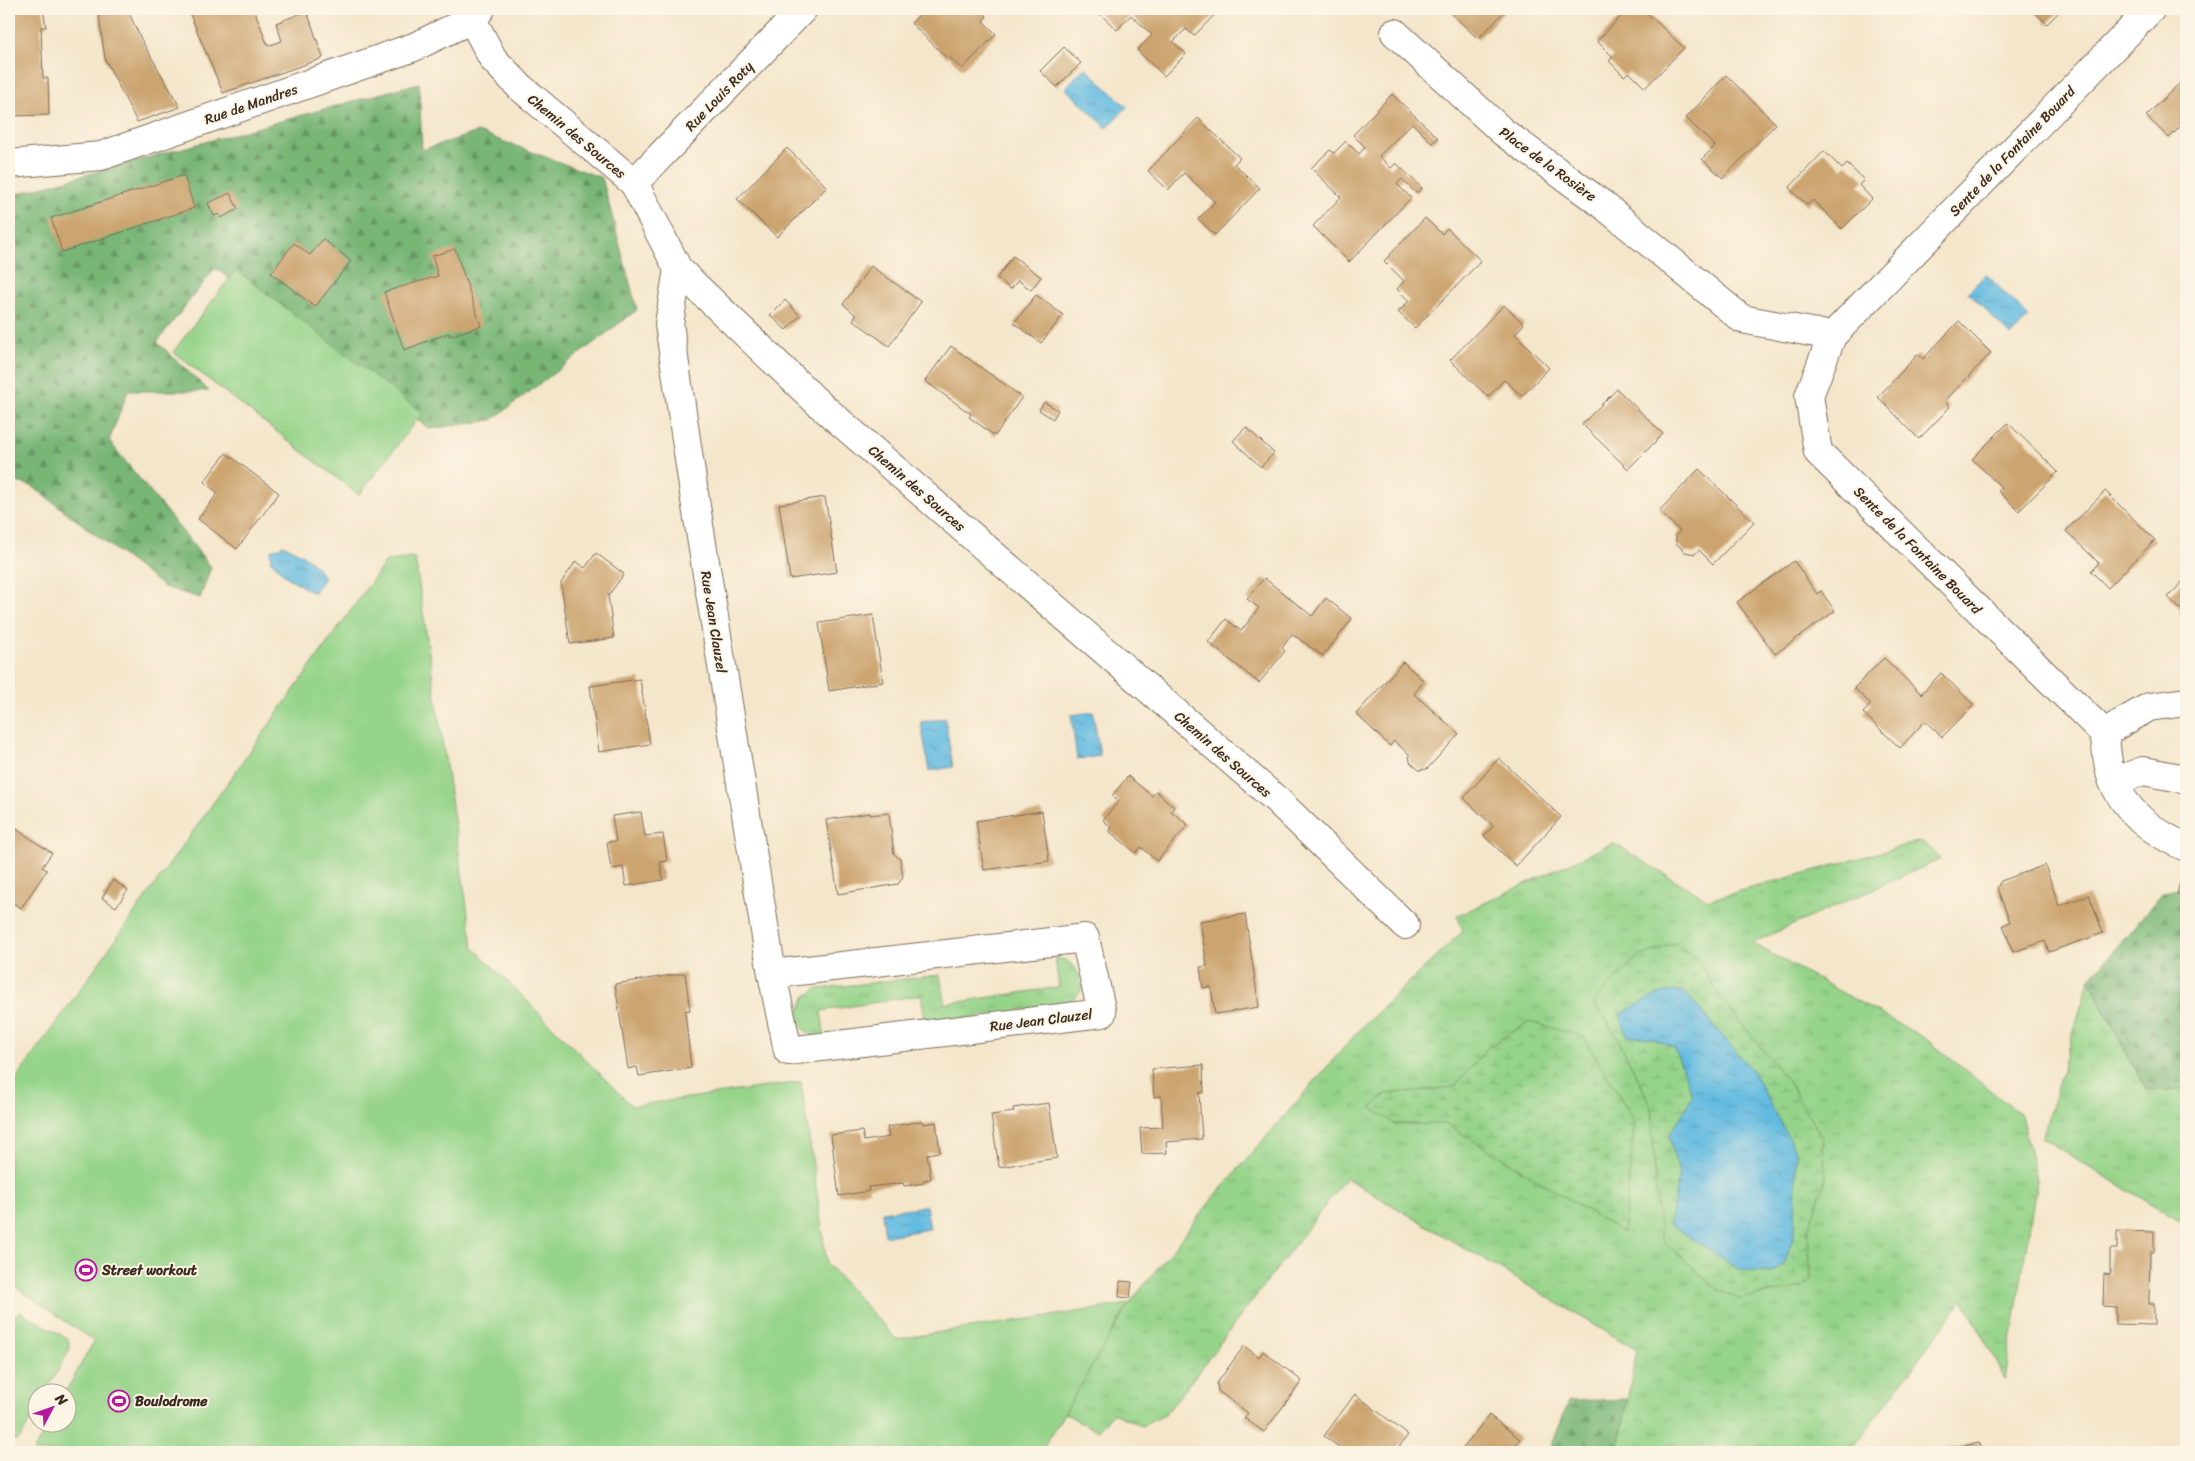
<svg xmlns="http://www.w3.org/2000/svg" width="2195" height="1461" font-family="Sriracha,sans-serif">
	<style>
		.grass { fill: url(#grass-tufts); stroke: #687f54 }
		.forest { fill: url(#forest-firs); stroke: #5a704a }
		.wetland { fill: url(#wetland-marsh); stroke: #687f54 }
		.park { fill: #96d48a; stroke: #687f54 }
		.water { fill: url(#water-ripples); stroke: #507280 }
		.building { fill: #cca470 }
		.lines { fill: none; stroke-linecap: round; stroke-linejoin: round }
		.minor-casing { stroke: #7c6c5b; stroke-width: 30 }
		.tertiary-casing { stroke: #7c6c5b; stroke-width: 30 }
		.minor { stroke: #fff; stroke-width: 28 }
		.tertiary { stroke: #fff; stroke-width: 28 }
		.labels { text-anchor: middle; stroke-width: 4; stroke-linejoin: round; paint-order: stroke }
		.street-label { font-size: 14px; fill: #3b2a1e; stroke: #fcf5e5 }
		.poi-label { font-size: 14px; font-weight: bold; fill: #3b2a1e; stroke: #fcf5e5; text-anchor: start }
	</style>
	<defs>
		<pattern id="grass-tufts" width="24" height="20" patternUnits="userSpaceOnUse" patternTransform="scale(1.25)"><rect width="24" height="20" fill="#96d48a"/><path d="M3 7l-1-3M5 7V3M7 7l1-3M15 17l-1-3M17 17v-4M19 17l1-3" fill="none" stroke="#82b677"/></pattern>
		<pattern id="forest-firs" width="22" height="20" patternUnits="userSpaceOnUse" patternTransform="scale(1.25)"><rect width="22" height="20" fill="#78b676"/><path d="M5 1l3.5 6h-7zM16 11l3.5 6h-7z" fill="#649460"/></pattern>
		<pattern id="wetland-marsh" width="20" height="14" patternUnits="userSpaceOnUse" patternTransform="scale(1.25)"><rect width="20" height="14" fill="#96d48a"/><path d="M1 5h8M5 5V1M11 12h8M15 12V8" fill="none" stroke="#82b677"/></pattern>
		<pattern id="water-ripples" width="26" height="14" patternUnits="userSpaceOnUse" patternTransform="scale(1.25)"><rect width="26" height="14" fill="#64bbe1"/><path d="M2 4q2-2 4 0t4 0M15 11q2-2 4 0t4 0" fill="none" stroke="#5498b6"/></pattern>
	</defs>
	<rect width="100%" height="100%" fill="#fcf5e5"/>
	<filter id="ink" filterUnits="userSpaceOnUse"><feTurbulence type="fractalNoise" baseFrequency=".02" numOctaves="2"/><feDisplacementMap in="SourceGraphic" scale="10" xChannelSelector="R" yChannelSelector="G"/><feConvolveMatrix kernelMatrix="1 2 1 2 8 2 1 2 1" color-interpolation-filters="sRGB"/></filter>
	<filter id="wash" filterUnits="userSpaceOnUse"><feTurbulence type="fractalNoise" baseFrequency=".0096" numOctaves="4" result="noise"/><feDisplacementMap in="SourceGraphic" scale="20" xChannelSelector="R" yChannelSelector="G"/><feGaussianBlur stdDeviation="1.12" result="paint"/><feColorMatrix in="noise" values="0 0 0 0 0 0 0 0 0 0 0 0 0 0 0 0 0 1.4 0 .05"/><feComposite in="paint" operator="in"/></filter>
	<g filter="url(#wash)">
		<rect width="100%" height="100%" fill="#f4e6cb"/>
		<path class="grass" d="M1921,841l20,18 -189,84 174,96 95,76 16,65 -32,199 -42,-80 -113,153h-233l20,-102 -291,-172 -181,237 -23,11 -29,-13 -15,18 -34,-18 65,-109 85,-107 146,-168 103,-98 -6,-15 156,-73 95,57z
			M1055,958c19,1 27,16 26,33l-8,8 -11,5 -136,20 -5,-29 -100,16 4,29c-14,-5 -23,-8 -28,-22l8,-21 12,-8 123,-14 5,29 114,-17z
			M2089,980l57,111 40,-2v136l-144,-87z"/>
		<path class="forest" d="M419,83l3,67 56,-18 124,46 35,132 -145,110 -62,9 -215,-161 -58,74 52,49h-81l-19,50 102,126 -11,31 -36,-11 -132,-101 -23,-6v-284z
			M2186,887v202l-39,2 -58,-111 74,-88z
			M1628,1399l-11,53h-68l20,-51z"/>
		<path class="wetland" d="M1675,943l23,17 23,38 67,83 34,57 4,40 -18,52 3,51 -7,6 -65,12 -21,-9 -56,-50 -6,-45 -5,-90 -34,-68 -23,-35 42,-44z
			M1529,1022l54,14 52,86 -12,111 -176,-109h-52l-24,-17 15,-13 68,-7 34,-40z"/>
		<path class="park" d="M236,270l186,143 -63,82 -186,-143z
			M415,558l58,389 159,159 169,-24 26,182 69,75 233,-35 -88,148h-1008l16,-28h19v-30l-3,-1 29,-52 -85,-59v-193l377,-528z
			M21,1312l47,27 2,10 -25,44 -7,1 -1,14 -17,31 -11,3v-125z"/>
		<path class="water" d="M1085,67l42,40 -20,21 -42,-40z
			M1986,274l43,43 -18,19 -43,-44z
			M282,545c16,5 35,18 42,33l-11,15 -25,-15 -18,-18 2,-3 -2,-4 2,-4 8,-1z
			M1093,712l7,44 -23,3 -6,-44z
			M945,718l8,49 -24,4 -8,-49z
			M1684,991l69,81 43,80 -1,79 -10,32 -13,10 -32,-3 -70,-46 9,-50 -10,-38 24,-40 -19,-49 -23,-9 -24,-2 -7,-22 43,-22z
			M926,1206l4,23 -45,7 -3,-24z"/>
		<g id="blocks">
			<path class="building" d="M9,9h34l3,18h-5l2,51h5l1,37 -40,1z
				M98,9h34l-4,2 13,28 39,68 -43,15 -32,-63z
				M197,9h57l14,37 14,-5 -6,-18 31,-12 16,47 -100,35 -34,-81z
				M925,9h55l7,7 -4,5 13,13 -34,35 -14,-13 -1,2 -36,-35z
				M1101,9h119l-26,27 -8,-7 -13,13 13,12 -22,22 -27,-26 15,-15 -21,-20 -14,15 -19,-18z
				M1447,9h60l-29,30z
				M1628,9h15l41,39 -39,40 -16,-16 -5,4 -15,-15 4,-4 -16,-16z
				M2032,9h30l-15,15z
				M1064,47l17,16 -24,24 -17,-16z
				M1726,75l50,49 -53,54 -21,-19 13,-13 -29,-28z
				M2186,77v44l-17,17 -23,-22z
				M1392,94l46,44 -6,5 -20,-20 -33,33 12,12 5,-5 26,25 -6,5 -14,-14 -5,5 14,14 -62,64 -36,-36 28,-29 -30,-29 19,-18 4,3 12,-12 13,13 6,-7 -12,-12z
				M1198,118l42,40 -6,6 26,24 -45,47 -17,-16 17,-17 -31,-29 -16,17 -20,-19z
				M787,148l40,39 -50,50 -40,-38z
				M1824,151l18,18 5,-5 17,16 -5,5 13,14 -30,30 -29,-29 -6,5 -18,-17z
				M184,175l10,33 -132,44 -11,-34z
				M230,193l8,16 -17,9 -2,-4 -5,2 -6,-13z
				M1425,218l17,16 5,-6 34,33 -66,67 -17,-16 11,-11 -12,-12 7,-8 -20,-20z
				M323,239l28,22 -36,46 -44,-34 23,-30 16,12z
				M455,249l26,77 -32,10v-3l-45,17 -20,-58 54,-16 -6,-20z
				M1013,256l28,21 -10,13 -13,-10 -7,9 -14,-11z
				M871,266l50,36 -32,44 -36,-26 3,-5 -13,-11z
				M1036,295l27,20 -22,28 -27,-20z
				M785,300l15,16 -14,14 -16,-15z
				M1504,305l20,19 -9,10 34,34 -27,28 -18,-16 -16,17 -38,-37z
				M1959,321l32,32 -46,48 5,6 -31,32 -41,-42 40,-43 5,5z
				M951,346l71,51 -27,39 -26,-19 2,-3 -46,-33z
				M1617,389l46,45 -35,35 -46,-45z
				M1044,402l14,8 -5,9 -14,-9z
				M2008,423l50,49 -39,39 -21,-20 4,-3 -30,-29z
				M1246,427l28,26 -13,14 -28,-26z
				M226,453l53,40 -42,56 -39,-30 20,-26 -14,-11z
				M1699,469l55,53 -41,42 -14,-14 -4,4 -10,-2 -9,-9v-8l4,-4 -21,-20z
				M2105,491l50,49 -47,48 -17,-17 8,-8 -33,-32z
				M825,497l12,75 -47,7 -11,-75z
				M596,553l28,21 -16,22 6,42 -44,6 -9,-61 15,-22 9,7z
				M1794,561l23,33 4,-3 14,20 -60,43 -38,-52z
				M1264,578l48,38 14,-18 26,21 -29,37 -31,-22 -10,14 3,3 -26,32 -51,-41 18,-23 15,12 18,-23 -12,-9z
				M2186,578v45l-5,-6 3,-4 -16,-16z
				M873,615l10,67 -54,9 -10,-68z
				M1884,658l37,36 20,-21 33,32 -32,32 -17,-16 -25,27 -37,-35 8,-9 -17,-16z
				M1403,662l21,19 -10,13 45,40 -32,35 -8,1 -9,-8 -1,-8 -15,-13 -4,5 -34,-32z
				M640,679l10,65 -51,8 -9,-66z
				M1499,758l62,59 -45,49 -32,-30 9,-10 -29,-28z
				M1128,776l24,20 4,-5 18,16 -3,4 17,14 -31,36 -16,-14 -5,6 -27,-22 3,-3 -9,-8 16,-19 -7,-5z
				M1042,811l7,50 -65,9 -8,-49z
				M641,812l4,24 18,-2 4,27 -7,1 3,18 -37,6 -3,-19 -12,2 -4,-27 9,-1 -4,-25z
				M870,813v2l19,-2 5,41 6,5 3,18 -5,7 -60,10 -12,-74z
				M9,824l43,29 -10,14 5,3 -26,38 -9,-6 -3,5z
				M2045,865l14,41 30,-11 14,38 -54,19 -4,-11 -32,11 -10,-27 7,-3 -13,-34 4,-7z
				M113,880l15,10 -12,17 -14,-9z
				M2180,882l6,2v13l-9,-3z
				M1245,914l14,93 -44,7 -4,-27 -8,1 -3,-21 7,-1 -7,-45z
				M685,973l5,37 -5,1 6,57 -52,8 -2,-9 -9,2 -13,-85z
				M1203,1065l1,27 -5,1 3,46 -36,3 1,11 -25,1 -2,-26 23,-1 -2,-31 -7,1 -2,-28z
				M1049,1103l8,55 -58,9 -8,-52 23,-3 -1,-4z
				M922,1121l1,3 13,-2 4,30 -13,2 4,25 -7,1v3l-20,3 -1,-3 -35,4 1,4 -30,5 -8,-61 31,-4 2,10 25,-4 -2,-10z
				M2117,1231l37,1v20h-4l-1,52h5v21l-38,-1v-17l-13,-1 1,-32 6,1v-26h7z
				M1120,1281l12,1 -2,16 -11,-1z
				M1244,1346l15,11 4,-6 39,30 -38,51 -20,-14 4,-5 -30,-22 -1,-8z
				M1355,1394l53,41 -13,17h-52l1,-1 -20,-15z
				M1489,1415l31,24 -7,9 5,4h-58z
				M1979,1443l2,9h-49v-1z"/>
		</g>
	</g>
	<g filter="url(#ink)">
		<use href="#blocks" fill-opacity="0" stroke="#7c6c5b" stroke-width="1"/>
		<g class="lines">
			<g class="minor-casing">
				<path id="minor" d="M2151,9l-319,327 -23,60 9,56 286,281c3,15 3,35 9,49 15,32 42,52 73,65
					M472,19l21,40 27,28 114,96 44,86 139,133 461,399 127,124
					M1395,33l108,99 99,72 140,115 90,17
					M634,183l169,-174
					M678,269l-9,55 26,176 77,474 16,77 314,-38 -17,-75 -313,36
					M2104,733l45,-26 37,-5
					M2113,782l30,-11 43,8"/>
			</g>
			<g class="tertiary-casing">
				<path id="tertiary" d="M9,164l92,-8 313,-109 58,-28 9,-10"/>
			</g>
			<use href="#minor" class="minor"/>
			<use href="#tertiary" class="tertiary"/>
		</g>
	</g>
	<defs>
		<g id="stadium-ring" transform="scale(1.125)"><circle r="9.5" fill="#fcf5e5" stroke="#b5179e" stroke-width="1.5"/><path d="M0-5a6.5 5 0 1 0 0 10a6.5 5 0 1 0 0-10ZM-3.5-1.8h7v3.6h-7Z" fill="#b5179e"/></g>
	</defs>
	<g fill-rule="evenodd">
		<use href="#stadium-ring" x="86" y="1270"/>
		<use href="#stadium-ring" x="119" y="1401"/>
	</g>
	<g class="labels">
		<g class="street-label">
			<text transform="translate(719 96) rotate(-46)" y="5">Rue Louis Roty</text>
			<text transform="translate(251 104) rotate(-19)" y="5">Rue de Mandres</text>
			<text transform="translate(577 136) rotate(40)" y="5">Chemin des Sources</text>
			<text transform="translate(2012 151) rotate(-46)" y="5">Sente de la Fontaine Bouard</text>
			<text transform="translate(1548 164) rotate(36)" y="5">Place de la Rosière</text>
			<text transform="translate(917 488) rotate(41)" y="5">Chemin des Sources</text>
			<text transform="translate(1918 550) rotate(45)" y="5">Sente de la Fontaine Bouard</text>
			<text transform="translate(714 622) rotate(81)" y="5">Rue Jean Clauzel</text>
			<text transform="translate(1223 754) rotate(41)" y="5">Chemin des Sources</text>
			<text transform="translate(1041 1020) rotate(-7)" y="5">Rue Jean Clauzel</text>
		</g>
		<g class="poi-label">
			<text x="102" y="1275">Street workout</text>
			<text x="135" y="1406">Boulodrome</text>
		</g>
	</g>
	<rect width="2195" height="1461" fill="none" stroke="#fcf5e5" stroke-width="30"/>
	<g transform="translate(52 1408) rotate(49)"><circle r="24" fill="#fcf5e5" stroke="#afa495"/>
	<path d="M0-4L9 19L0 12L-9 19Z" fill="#b5179e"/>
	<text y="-8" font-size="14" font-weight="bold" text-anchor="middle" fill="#3b2a1e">N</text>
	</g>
</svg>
